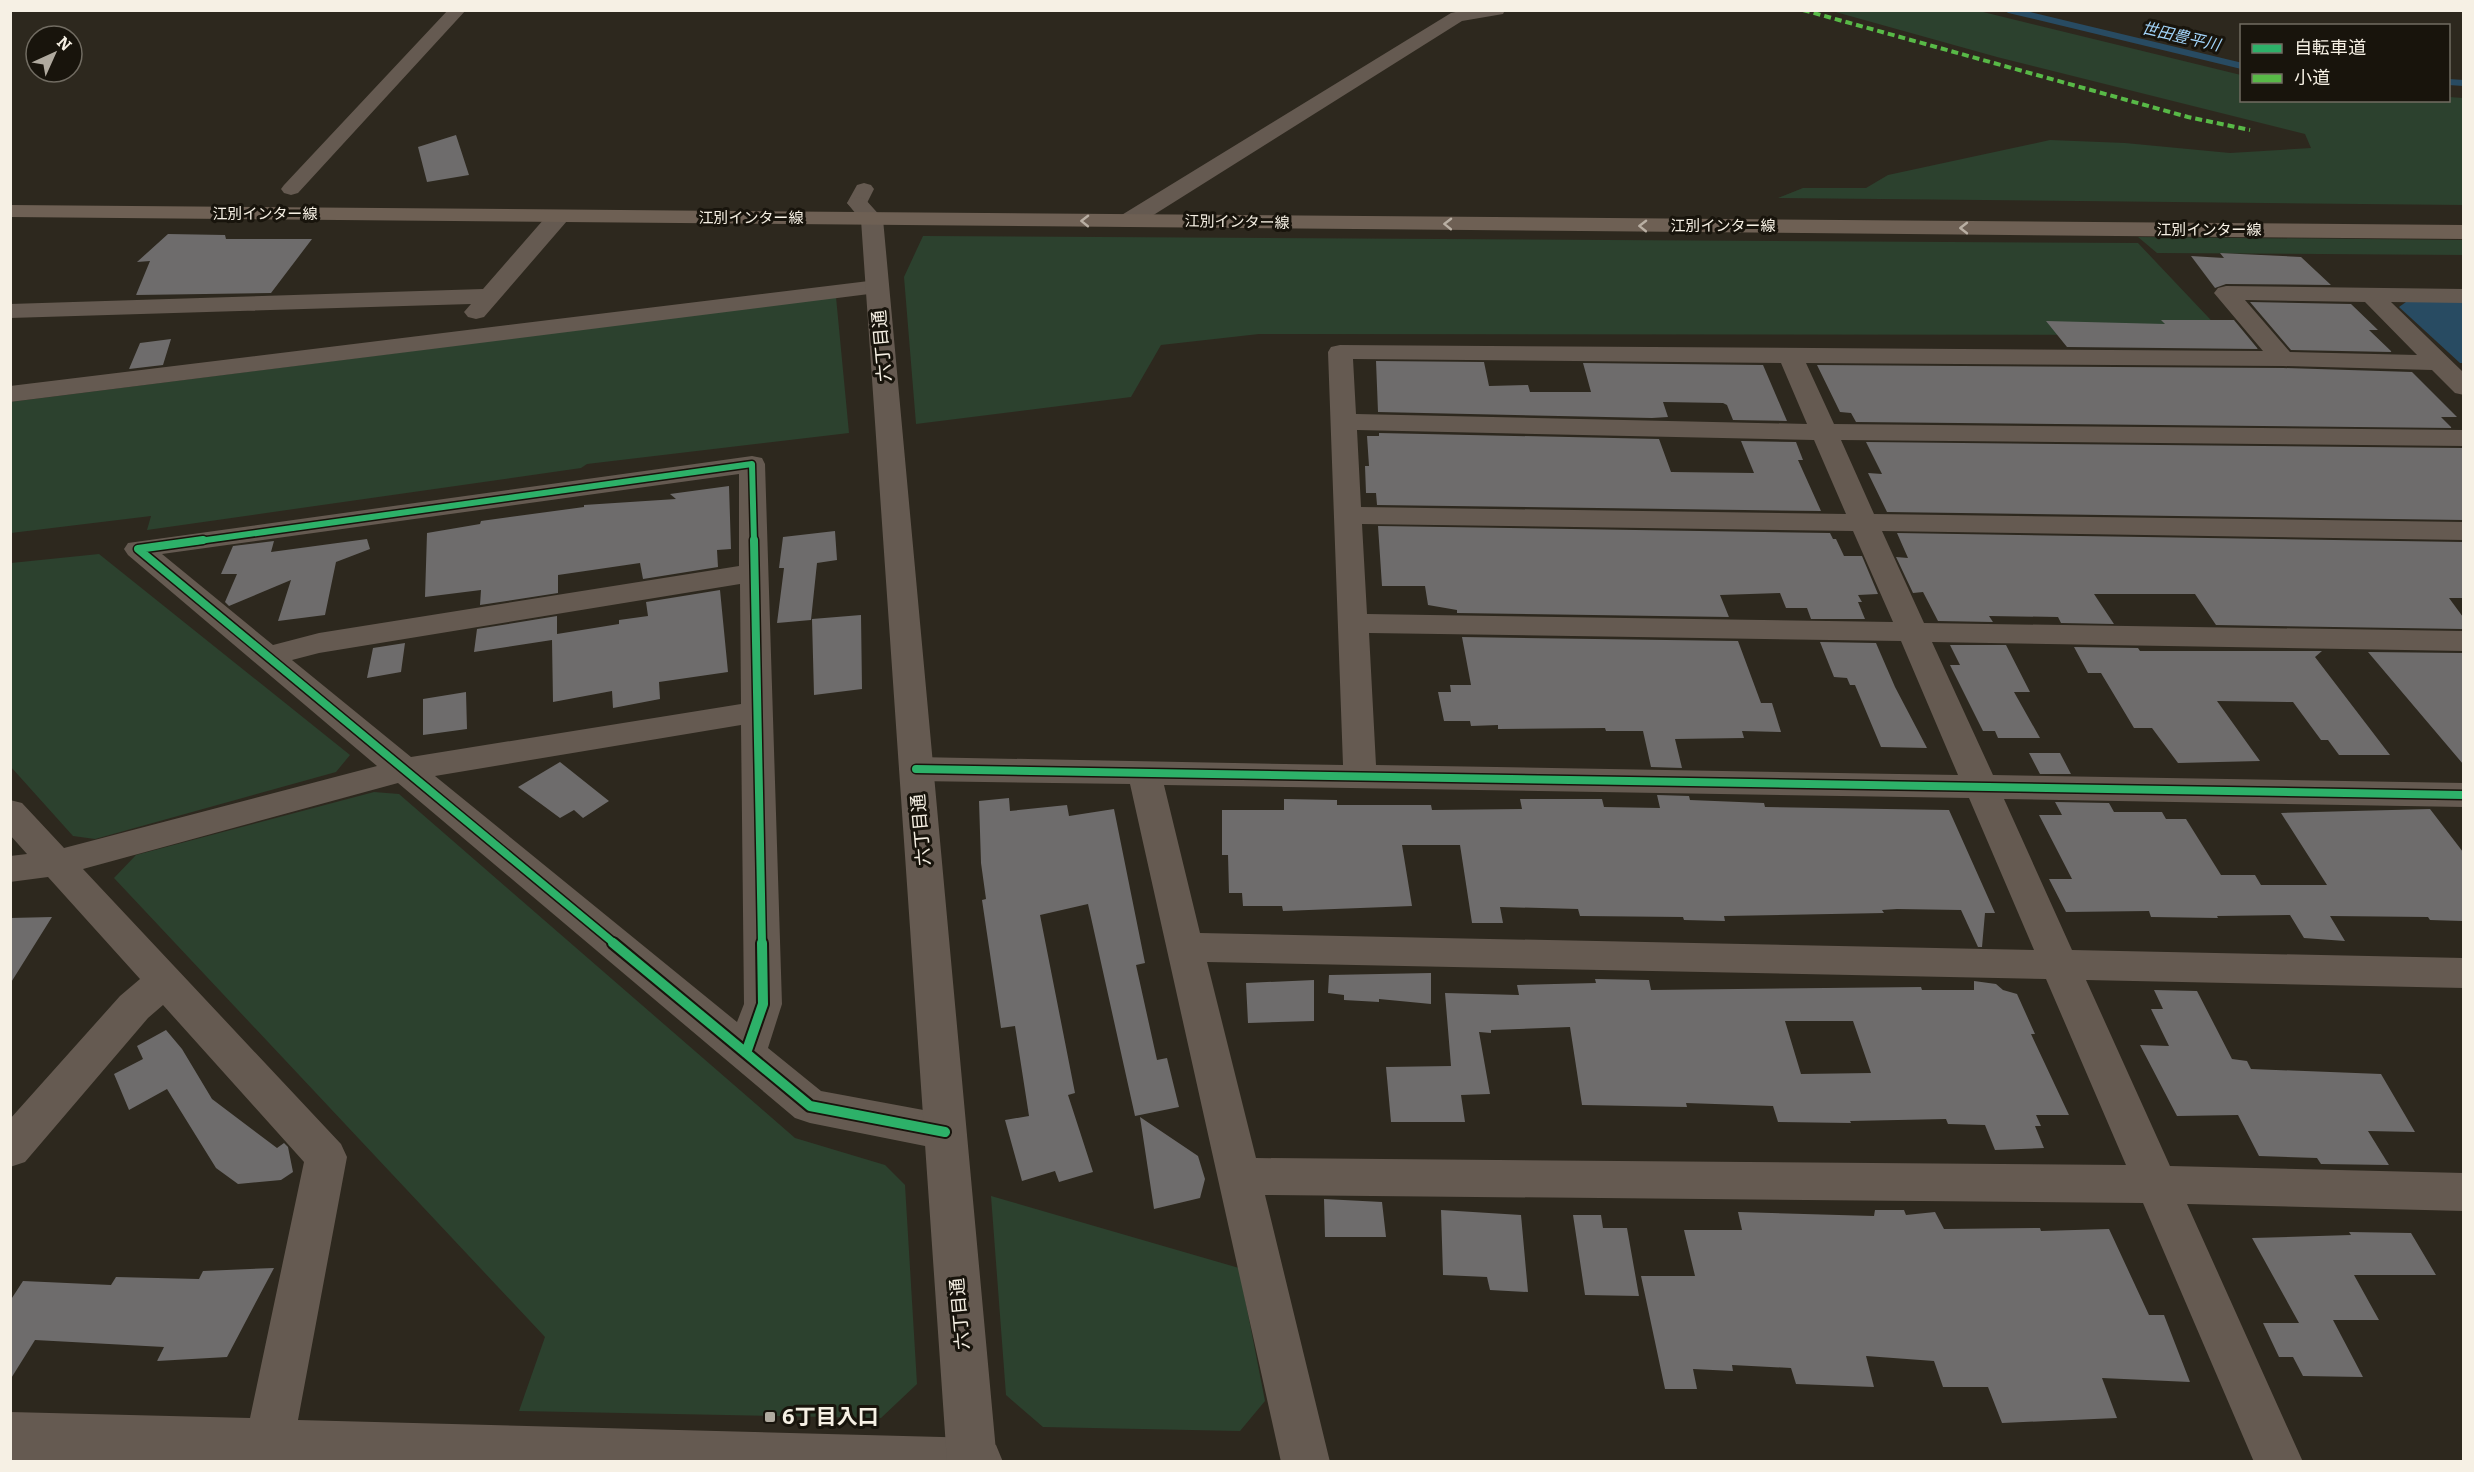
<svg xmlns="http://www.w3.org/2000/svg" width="2474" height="1472" font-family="Bitter,'Noto Sans JP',serif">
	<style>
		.green { fill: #2c412e }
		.water { fill: #284b62 }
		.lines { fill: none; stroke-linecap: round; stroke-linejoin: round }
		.stream { stroke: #284b62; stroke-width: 6 }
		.building { fill: #6e6c6c; fill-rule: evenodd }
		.minor { fill: #655a51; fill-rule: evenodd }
		.tertiary { fill: #655a51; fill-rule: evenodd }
		.primary { fill: #6e6054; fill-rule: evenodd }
		.quiet { stroke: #58b947; stroke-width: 4; stroke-dasharray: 7 4; stroke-linecap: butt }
		.cycleway-far2-casing { stroke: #18140c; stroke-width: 9 }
		.cycleway-far1-casing { stroke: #18140c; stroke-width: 11 }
		.cycleway-casing { stroke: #18140c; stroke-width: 14 }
		.cycleway-far2 { stroke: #2db169; stroke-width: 6 }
		.cycleway-far1 { stroke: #2db169; stroke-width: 8 }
		.cycleway { stroke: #2db169; stroke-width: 10 }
		.oneway { stroke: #b9afa3 }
		.poi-dot { fill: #b0aa9f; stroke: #18140c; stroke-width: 2 }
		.labels { text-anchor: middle; stroke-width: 6; stroke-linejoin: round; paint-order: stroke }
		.far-street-label { font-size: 15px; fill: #f6f0e4; stroke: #18140c }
		.far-water-label { font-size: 16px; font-style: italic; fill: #a2d4fa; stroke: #18140c }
		.street-label { font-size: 18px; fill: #f6f0e4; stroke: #18140c }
		.near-poi-label { font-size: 21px; font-weight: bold; fill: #f6f0e4; stroke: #18140c; text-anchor: start }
	</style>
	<rect width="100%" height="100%" fill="#2d281e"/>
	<path class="green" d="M1832,11h147l262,64 1,25h206l1,-3 14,1v107l-685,-7 25,-10h63l22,-13 162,-35 75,3 105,10 81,-5 -6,-14 -308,-77z
		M923,236l1215,7 87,92 -966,-1 -98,11 -30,52 -215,27 -12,-147z
		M2138,237l325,3v15l-306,-2z
		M836,297l13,136 -262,31 -6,4 -434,62 4,-14 -140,17 -1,-131z
		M99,554l251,201 -14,17 -241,67 -22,-3 -62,-69v-204z
		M374,792l25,2 396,344 90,27 20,20 12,199 -36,34 -362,-7 26,-74 -431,-459 22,-23z
		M991,1196l248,72 26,133 -25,30 -197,-4 -37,-32z"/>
	<path class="water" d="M2406,302h57v61h-3l-61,-56z"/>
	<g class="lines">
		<path class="stream" d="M2009,10l233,56
			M2448,82l16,1"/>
	</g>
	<path class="building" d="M456,135l13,40 -42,7 -9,-35z
		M168,234l57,1 1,4h86l-41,54 -135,2 14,-34 -13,1z
		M2220,253l81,4 30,28 -105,-1 -11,4 -24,-32 33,2z
		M2250,302l101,2 27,26h-9l23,22 -101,-2z
		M2161,320h73l24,29 -191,-2 -21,-26 119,3z
		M171,339l-8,26 -34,4 11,-26z
		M1376,361l108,1 5,24 39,-1 2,7h61l-8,-29 180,2 24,56 -54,-1 -6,-15 -4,-2 -60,-1 5,15 -16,1 -274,-6z
		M1817,365l466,3 129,4 45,45h-16l11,11 -596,-6 -5,-9 -11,-1z
		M1379,433l280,6 12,33 83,1 -13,-32 55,1 7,18h-5l23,51 -444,-6 -1,-12h-10l-1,-27h4l-2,-30h12z
		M1866,442l597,6v72l-576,-8 -19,-39 14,1z
		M729,486l2,63 -14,1 1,17 -75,12 -3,-16 -82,12v18l-78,12 1,-15 -56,7 2,-64 53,-9 1,-3 103,-14v-2l92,-6 -6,-5z
		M1378,526l452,7 3,6h3l8,17h18l16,38 -20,1 4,7h-4l7,17h-54l-4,-11h-21l-6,-15 -60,2 9,22 -272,-4v-3l-29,-5 -3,-19h-43z
		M835,531l2,29 -20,3 -6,57 -34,3 7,-55h-5l4,-31z
		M1897,533l566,9v56h-14l14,19v12l-247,-4 -21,-31h-101l20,30 -53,-1 -3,-6 -69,-1 4,6 -55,-1 -15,-29 -10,1 -17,-36 12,1z
		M367,539l3,10 -34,13 -11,53 -47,6 13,-41 -62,26 -4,-4 12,-28h-16l12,-28 41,-5 -3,11z
		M720,590l8,82 -69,10 1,17 -47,9 -1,-17 -59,11 -1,-62 -78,12 3,-23 80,-13v18l62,-10v-4l29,-4 -2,-14z
		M861,615l1,74 -48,6 -2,-76z
		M1462,637l276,4 23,62h11l9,29 -39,-1 2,7 -69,1 7,29 -31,-1 -8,-36h-37l-1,-3 -107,1v-4l-27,1 -1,-5h-26l-6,-29h13l-1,-7h21z
		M1820,642l56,1 19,44 32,61 -46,-1 -26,-62h-5l-3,-7 -13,-1z
		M405,643l-4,29 -34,6 6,-30z
		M1950,645h56l24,47h-16l26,46h-42l-3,-7h-12l-33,-66h10z
		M2074,647l64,1 2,3h182l-7,6 75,98h-51l-11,-15h-7l-28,-38 -76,-1 43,60 -82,2 -26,-35h-18l-33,-55h-13z
		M2368,652l95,1v111z
		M466,692l1,37 -44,6v-36z
		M2029,753h31l11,21h-31z
		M560,762l49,39 -26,17 -9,-8 -14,8 -42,-31z
		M1657,795l32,1 1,4 74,3 1,4 184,3 46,103h-10l-3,34h-4l-17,-37 -64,-1 -15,1 2,3 -160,3 1,5 -41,-1 -1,-3 -103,-1 -2,-7 -78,-2 3,16h-31l-12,-78h-58l10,61 -129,5 -1,-5h-39l-1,-13h-13l-1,-38h-6v-45h62v-11l53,1v5h94l1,5 90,-1 -2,-10h82l2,8 56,1z
		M1009,798l1,13 57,-6 2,11 45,-7 31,154 -9,2 21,95 10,-2 12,49 -44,9 -47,-212 -48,11 35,178 -7,2 25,77 -34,10 -4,-11 -33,10 -17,-61 24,-4 -14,-90 -14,2 -19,-128 4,-1 -5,-36 -2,-62z
		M2055,802l54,1 5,9h48l4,7h20l35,56h34l6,10h66l-46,-72 149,-4 33,43v69l-33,-1 -2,-3 -98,-1 15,25 -41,-3 -14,-23 -73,1 1,2 -67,-1 -2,-6 -83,1 -17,-33h23l-33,-64h23z
		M52,917l-42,67v-66z
		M1431,973v31l-52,-5v3l-35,-2v-5l-16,-2 1,-18z
		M1595,979l54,1 2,10 270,-3 1,3h52v-9l22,3 7,6 14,4 18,40h-4l38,81h-33l5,11h-6l9,22 -49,2 -10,-25 -37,-1 -2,-5 -96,2 1,2 -73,-1 -5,-16 -87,-3 1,4 -105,-2 -12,-78 -79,3v3l-12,-1 11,62 -29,1 4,27h-74l-5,-55 65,-1 -6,-73 74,2 -2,-10 79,-2zM1785,1021h68l18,52 -70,1z
		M1314,980v41l-66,2 -2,-40z
		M2154,990l43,1 35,68 15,2 4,8 130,5 34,58 -47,-1 21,34 -68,-1 -4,-6 -58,-2 -21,-41 -61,1 -37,-71 29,1 -18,-37h12z
		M166,1030l16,19 30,50 65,49 7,-5 4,4 5,25 -12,8 -43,4 -22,-16 -49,-79 -38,21 -15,-36 29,-15 -6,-13z
		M1140,1117l58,39 7,23 -5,19 -46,11z
		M1324,1199l58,3 4,35h-61z
		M1441,1210l80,5 7,77 -38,-2 -3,-13 -44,-2z
		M1875,1210h29l2,5 29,-3 9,17 96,-1 1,3 68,-2 40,86h15l26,67 -88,-4 15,40 -115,5 -14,-36h-45l-9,-26 -68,-5 8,31 -78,-3 -5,-16 -59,-3 1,6 -40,-2 4,20h-32l-24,-113h54l-11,-46h58l-4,-18 136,4z
		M1573,1215h28l2,13h24l12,68 -54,-1z
		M2349,1232l62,1 25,42h-82l25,45h-46l30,57 -60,-1 -10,-19h-14l-16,-34h36l-47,-85 99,-3z
		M274,1268l-47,89 -70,4 7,-14 -129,-7 -25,40v-79l13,-20 88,4 5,-8 83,2 4,-8z"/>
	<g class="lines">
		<path class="minor" d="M448,10h18l-168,183 -7,2 -7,-2 -3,-4 3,-4z
			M1465,10h40l-2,4 -41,7 -326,205 -8,1 -8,-1 -3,-5 3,-5 331,-203z
			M864,183l7,2 3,4 -9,18 -7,2 -7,-2 -4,-4 10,-18z
			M559,210l8,1 3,5 -3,5 -83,96 -8,2 -8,-2 -4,-5 7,-8 -461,14v-14l473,-15 68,-78z
			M877,280l8,2 4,5 -4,5 -875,110v-16z
			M2226,286l238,3v14l-73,-1 73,71v22l-9,-2 -23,-23 -149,-4 -477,-3 28,61 630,6v16l-623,-6 33,74 590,8v18l-582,-9 42,92 540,8v20l-532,-9 61,133 471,8v24l-460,-8 68,151 392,8v30l-378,-8 84,186 294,7v38l-277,-7 116,258h-49l-111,-259 -878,-8 65,267h-49l-151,-678 -214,-3 -12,-4 -5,-8 5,-8 12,-4 427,8 -15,-413 3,-5 9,-2 923,6 -49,-58 4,-5zM2245,300l120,2 52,53 -127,-3zM1353,359l428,4 26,61 -451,-10zM1357,430l457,10 32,74 -485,-7zM1362,524l491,7 40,91 -526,-8zM1369,633l532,8 57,134 -582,-10zM1164,785l805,13 65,152 -834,-17zM1207,962l839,17 80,186 -870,-7z
			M752,456l10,2 3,6 17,540 -14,44 53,43 124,23 15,5 6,13 -6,13 -15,5 -135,-27 -15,-5 -397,-335 -315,86 258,275 6,13 -49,263 681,18 17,7 7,17 -993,-2v-48l240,6 54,-256 -141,-157 -15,13 -123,144 -15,5v-48l110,-123 20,-17 -92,-102 -38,5v-26l17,-2 -17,-19v-35l12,3 42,45 313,-82 -249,-211 -4,-6 4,-6zM739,474v92l-420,67 -46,12 -111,-91zM740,584l1,120 -330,53 -119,-97 27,-7zM741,725l3,279 -7,18 -302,-246z"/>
		<path class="tertiary" d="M858,197l7,2 18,20 114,1243h-50l-86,-1242 -14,-17 4,-4z"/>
		<path class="primary" d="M10,205l2454,20v14l-2454,-22z"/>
		<path class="quiet" d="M1803,10l385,107 62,13"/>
		<g class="cycleway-far2-casing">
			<path id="cycleway-far2" d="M192,542l560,-78 2,78"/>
		</g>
		<g class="cycleway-far1-casing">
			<path id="cycleway-far1" d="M203,540l-65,9 477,395
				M754,540l8,404
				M916,769l1548,26"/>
		</g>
		<g class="cycleway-casing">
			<path id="cycleway" d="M613,943l133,110
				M746,1053l64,53 135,26
				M746,1053l17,-49 -1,-61"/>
		</g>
		<use href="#cycleway-far2" class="cycleway-far2"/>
		<use href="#cycleway-far1" class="cycleway-far1"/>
		<use href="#cycleway" class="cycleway"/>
	</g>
	<defs><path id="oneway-chevron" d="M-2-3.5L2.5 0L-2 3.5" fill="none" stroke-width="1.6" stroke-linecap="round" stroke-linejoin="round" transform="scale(1.5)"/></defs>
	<g class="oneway">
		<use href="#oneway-chevron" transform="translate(1085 221) rotate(-179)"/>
		<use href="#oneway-chevron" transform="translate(1448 224) rotate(-179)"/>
		<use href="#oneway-chevron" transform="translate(1643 226) rotate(-179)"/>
		<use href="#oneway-chevron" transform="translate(1964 228) rotate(-180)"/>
	</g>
	<rect class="poi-dot" x="764" y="1411" width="12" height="12" rx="3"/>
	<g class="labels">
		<g class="far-street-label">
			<text x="265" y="219">江別インター線</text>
			<text x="751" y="223">江別インター線</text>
			<text transform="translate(1237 222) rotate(1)" y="5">江別インター線</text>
			<text x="1723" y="231">江別インター線</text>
			<text x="2209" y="235">江別インター線</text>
		</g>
		<g class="far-water-label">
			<text transform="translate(2181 36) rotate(13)" y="6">世田豊平川</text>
		</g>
		<g class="street-label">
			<text transform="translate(882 346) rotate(-95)" y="6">六丁目通</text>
			<text transform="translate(921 830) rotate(-95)" y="6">六丁目通</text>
			<text transform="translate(960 1314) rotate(-95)" y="6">六丁目通</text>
		</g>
		<g class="near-poi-label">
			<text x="782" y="1424">6丁目入口</text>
		</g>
	</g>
	<rect width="2474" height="1472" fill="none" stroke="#f6f0e4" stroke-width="24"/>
	<rect x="2240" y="24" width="210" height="78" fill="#18140c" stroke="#716c62" stroke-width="1.5"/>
	<rect x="2252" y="44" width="30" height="9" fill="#2db169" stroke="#716c62" stroke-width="1.5"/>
	<text x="2294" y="54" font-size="18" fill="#f6f0e4">自転車道</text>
	<rect x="2252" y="74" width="30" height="9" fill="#58b947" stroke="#716c62" stroke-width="1.5"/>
	<text x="2294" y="84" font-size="18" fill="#f6f0e4">小道</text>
	<g transform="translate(54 54) rotate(45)"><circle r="28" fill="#18140c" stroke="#716c62" stroke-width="1.5"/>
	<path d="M0-4.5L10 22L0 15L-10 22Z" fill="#b0aa9f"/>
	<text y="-9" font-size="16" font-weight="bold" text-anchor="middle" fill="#f6f0e4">N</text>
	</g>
</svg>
